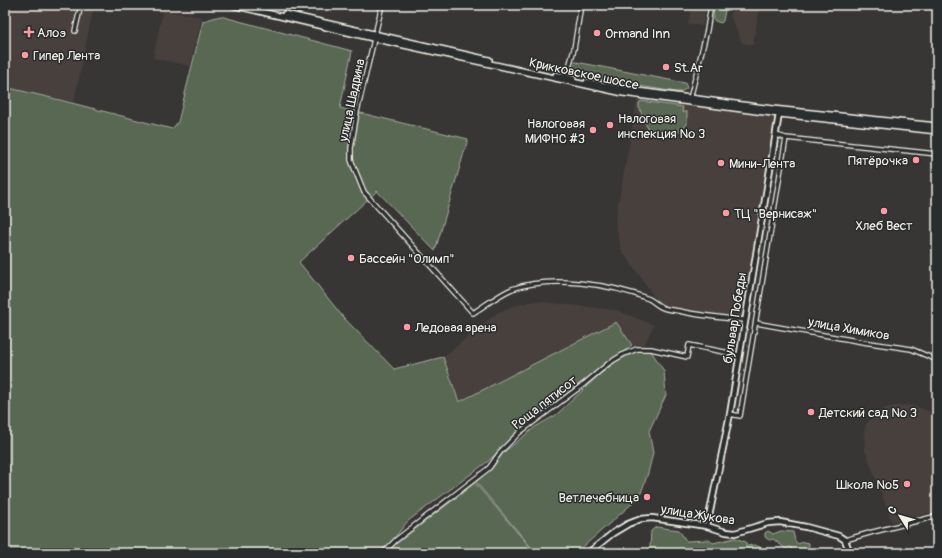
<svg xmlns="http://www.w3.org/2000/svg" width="942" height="558" font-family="Pangolin,sans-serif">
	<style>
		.built { fill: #46403e }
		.green { fill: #586852; stroke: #a6ac9d }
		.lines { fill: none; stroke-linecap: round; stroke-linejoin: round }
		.minor-casing { stroke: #f4f1e8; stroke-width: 6 }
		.tertiary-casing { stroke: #f4f1e8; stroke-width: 8 }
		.secondary-casing { stroke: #f4f1e8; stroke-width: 8 }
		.minor { stroke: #2a2d2e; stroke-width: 3.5 }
		.tertiary { stroke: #2a2d2e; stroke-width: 4.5 }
		.secondary { stroke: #2a2d2e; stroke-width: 5 }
		.poi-dot { fill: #ff9aa2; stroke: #2a2d2e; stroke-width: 1.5 }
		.labels { text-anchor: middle; stroke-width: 3; stroke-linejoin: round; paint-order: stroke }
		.poi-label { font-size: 13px; fill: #f4f1e8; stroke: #2a2d2e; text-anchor: start }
		.street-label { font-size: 13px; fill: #f4f1e8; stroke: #2a2d2e }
	</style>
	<rect width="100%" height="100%" fill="#373635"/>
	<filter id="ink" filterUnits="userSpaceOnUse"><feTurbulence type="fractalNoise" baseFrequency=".025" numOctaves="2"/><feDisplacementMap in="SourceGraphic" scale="8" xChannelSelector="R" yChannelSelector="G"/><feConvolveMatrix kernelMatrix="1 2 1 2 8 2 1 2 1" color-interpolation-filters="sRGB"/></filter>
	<g filter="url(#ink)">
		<path class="built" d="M5,5h89l-20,97 -69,-15z
			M692,5h14l-3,21 -15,-2z
			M732,5h28l-7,40 -11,-2 -12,-28z
			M163,10l39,7 -12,49 -37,-8z
			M638,95l141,19 -34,206 -83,-12 -41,-59 -6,-28z
			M535,301l81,9 38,15 -11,23 -9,-1 -18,-25 -158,80 -15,-45 55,-45 18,-7z
			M909,405l17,5 11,6v95l-45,11 -27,-72 -1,-18 2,-8 5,-6 8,-6 7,-4 8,-2z"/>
		<path class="green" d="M715,5h11l-3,16 -2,2 -6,-2 -2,-3z
			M220,16l132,35 -12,57 128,31 -33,112 -58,-60 -78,71 44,55 51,52 49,-12 16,45 157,-80 16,23 -112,87 -33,30 -79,59 -26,32h-377v-466l55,13 112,29 6,-7 25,-101z
			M571,61l114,22 2,5 -6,4h-5l-104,-17 -3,-5z
			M641,101l42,6 -1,5h5v12l-6,7 -11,1 -18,-2 -5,-3 -8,-20v-4z
			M639,350l12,1 13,20 2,24 -17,36 4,22 -5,20 -7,20 -6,8 -59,52h-40l-60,-71 16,-14 11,-15 32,-26 21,-12 43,-40 18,-14z
			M475,483l60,70h-148v-2z
			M656,527l23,3 7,11 23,-1 4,3 22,-5 11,4v4l9,-1 18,8h-125l2,-4 1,-18z
			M768,531l5,3 8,-3 12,1 2,9 3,3 5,-2 6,1v3l-3,3 2,3 -1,1h-11l-6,-6 -4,2 -13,-10 -4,1 -4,-3v-4z"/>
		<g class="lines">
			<g class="minor-casing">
				<path id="minor" d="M382,5l-25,107 -6,36v12l13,32 109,121c13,-8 25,-18 39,-24 39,-14 99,-5 137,10 4,2 8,6 12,8 5,3 13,3 18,4 22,5 44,7 66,9
					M75,31l6,-26
					M566,78l8,-29 7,-44
					M690,99l17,-69 4,-25
					M776,135l10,3 151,16
					M756,323l107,19 48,7 26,11
					M730,414l10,2 46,-278
					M845,540l28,-8 64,-16
					M383,553l13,-13 93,-72 12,-17 19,-19 64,-48 25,-21 15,-9 13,-5h14l36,8 2,-12 50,10"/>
			</g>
			<g class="tertiary-casing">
				<path id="tertiary" d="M707,526l23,-112 49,-300
					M588,553l25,-20 15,-9 13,-5 11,-1 55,8 19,6 9,1 33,-10 12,-1 26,5 33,9 6,4 5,13"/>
			</g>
			<g class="secondary-casing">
				<path id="secondary" d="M233,5l148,35 242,53 156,21 158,17
					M285,14l204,46
					M556,75l17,4
					M587,82l36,7 150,20 164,17"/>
			</g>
			<use href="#minor" class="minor"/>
			<use href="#tertiary" class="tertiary"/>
			<use href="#secondary" class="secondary"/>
		</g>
	</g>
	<g class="poi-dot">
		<path d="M27 26h4v4h4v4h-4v4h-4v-4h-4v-4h4z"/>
		<circle cx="597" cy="33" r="4"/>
		<circle cx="25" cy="55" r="4"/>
		<circle cx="666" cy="67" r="4"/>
		<circle cx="610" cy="125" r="4"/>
		<circle cx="593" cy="130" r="4"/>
		<circle cx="916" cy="160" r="4"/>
		<circle cx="721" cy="163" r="4"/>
		<circle cx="884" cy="211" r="4"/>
		<circle cx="726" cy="213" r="4"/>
		<circle cx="351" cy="258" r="4"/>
		<circle cx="407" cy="327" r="4"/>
		<circle cx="811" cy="412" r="4"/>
		<circle cx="907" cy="484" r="4"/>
		<circle cx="647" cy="497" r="4"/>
	</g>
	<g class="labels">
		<g class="poi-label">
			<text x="37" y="37">Алоэ</text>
			<text x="605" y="38">Ormand Inn</text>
			<text x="33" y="60">Гипер Лента</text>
			<text x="674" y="72">St.Ar</text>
			<text x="618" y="123">Налоговая<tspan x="618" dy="15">инспекция № 3</tspan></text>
			<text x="585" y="128" text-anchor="end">Налоговая<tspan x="585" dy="15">МИФНС #3</tspan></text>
			<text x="908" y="165" text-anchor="end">Пятёрочка</text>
			<text x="729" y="168">Мини-Лента</text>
			<text x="734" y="218">ТЦ "Вернисаж"</text>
			<text x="884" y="230" text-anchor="middle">Хлеб Вест</text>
			<text x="359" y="263">Бассейн "Олимп"</text>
			<text x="415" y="332">Ледовая арена</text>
			<text x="819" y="417">Детский сад № 3</text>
			<text x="899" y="489" text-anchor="end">Школа №5</text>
			<text x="639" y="502" text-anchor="end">Ветлечебница</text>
		</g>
		<g class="street-label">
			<text transform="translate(584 73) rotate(12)" y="5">Крикковское шоссе</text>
			<text transform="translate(351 100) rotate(-78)" y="5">улица Шадрина</text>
			<text transform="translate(734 318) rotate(-81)" y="5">бульвар Победы</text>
			<text transform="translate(849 328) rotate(10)" y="5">улица Химиков</text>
			<text transform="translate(544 402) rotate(-38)" y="5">Роща пятисот</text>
			<text transform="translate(698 514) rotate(9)" y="5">улица Жукова</text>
		</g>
	</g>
	<rect width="942" height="558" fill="none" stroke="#2a2d2e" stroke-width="20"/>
	<rect x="10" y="10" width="922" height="538" fill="none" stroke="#f4f1e8" stroke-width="1.5" filter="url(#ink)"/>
	<g transform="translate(900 516) rotate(307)" stroke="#2a2d2e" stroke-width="3" paint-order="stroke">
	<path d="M0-3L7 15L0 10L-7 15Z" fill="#f4f1e8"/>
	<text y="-6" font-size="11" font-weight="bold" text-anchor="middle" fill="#f4f1e8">С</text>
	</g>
</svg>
